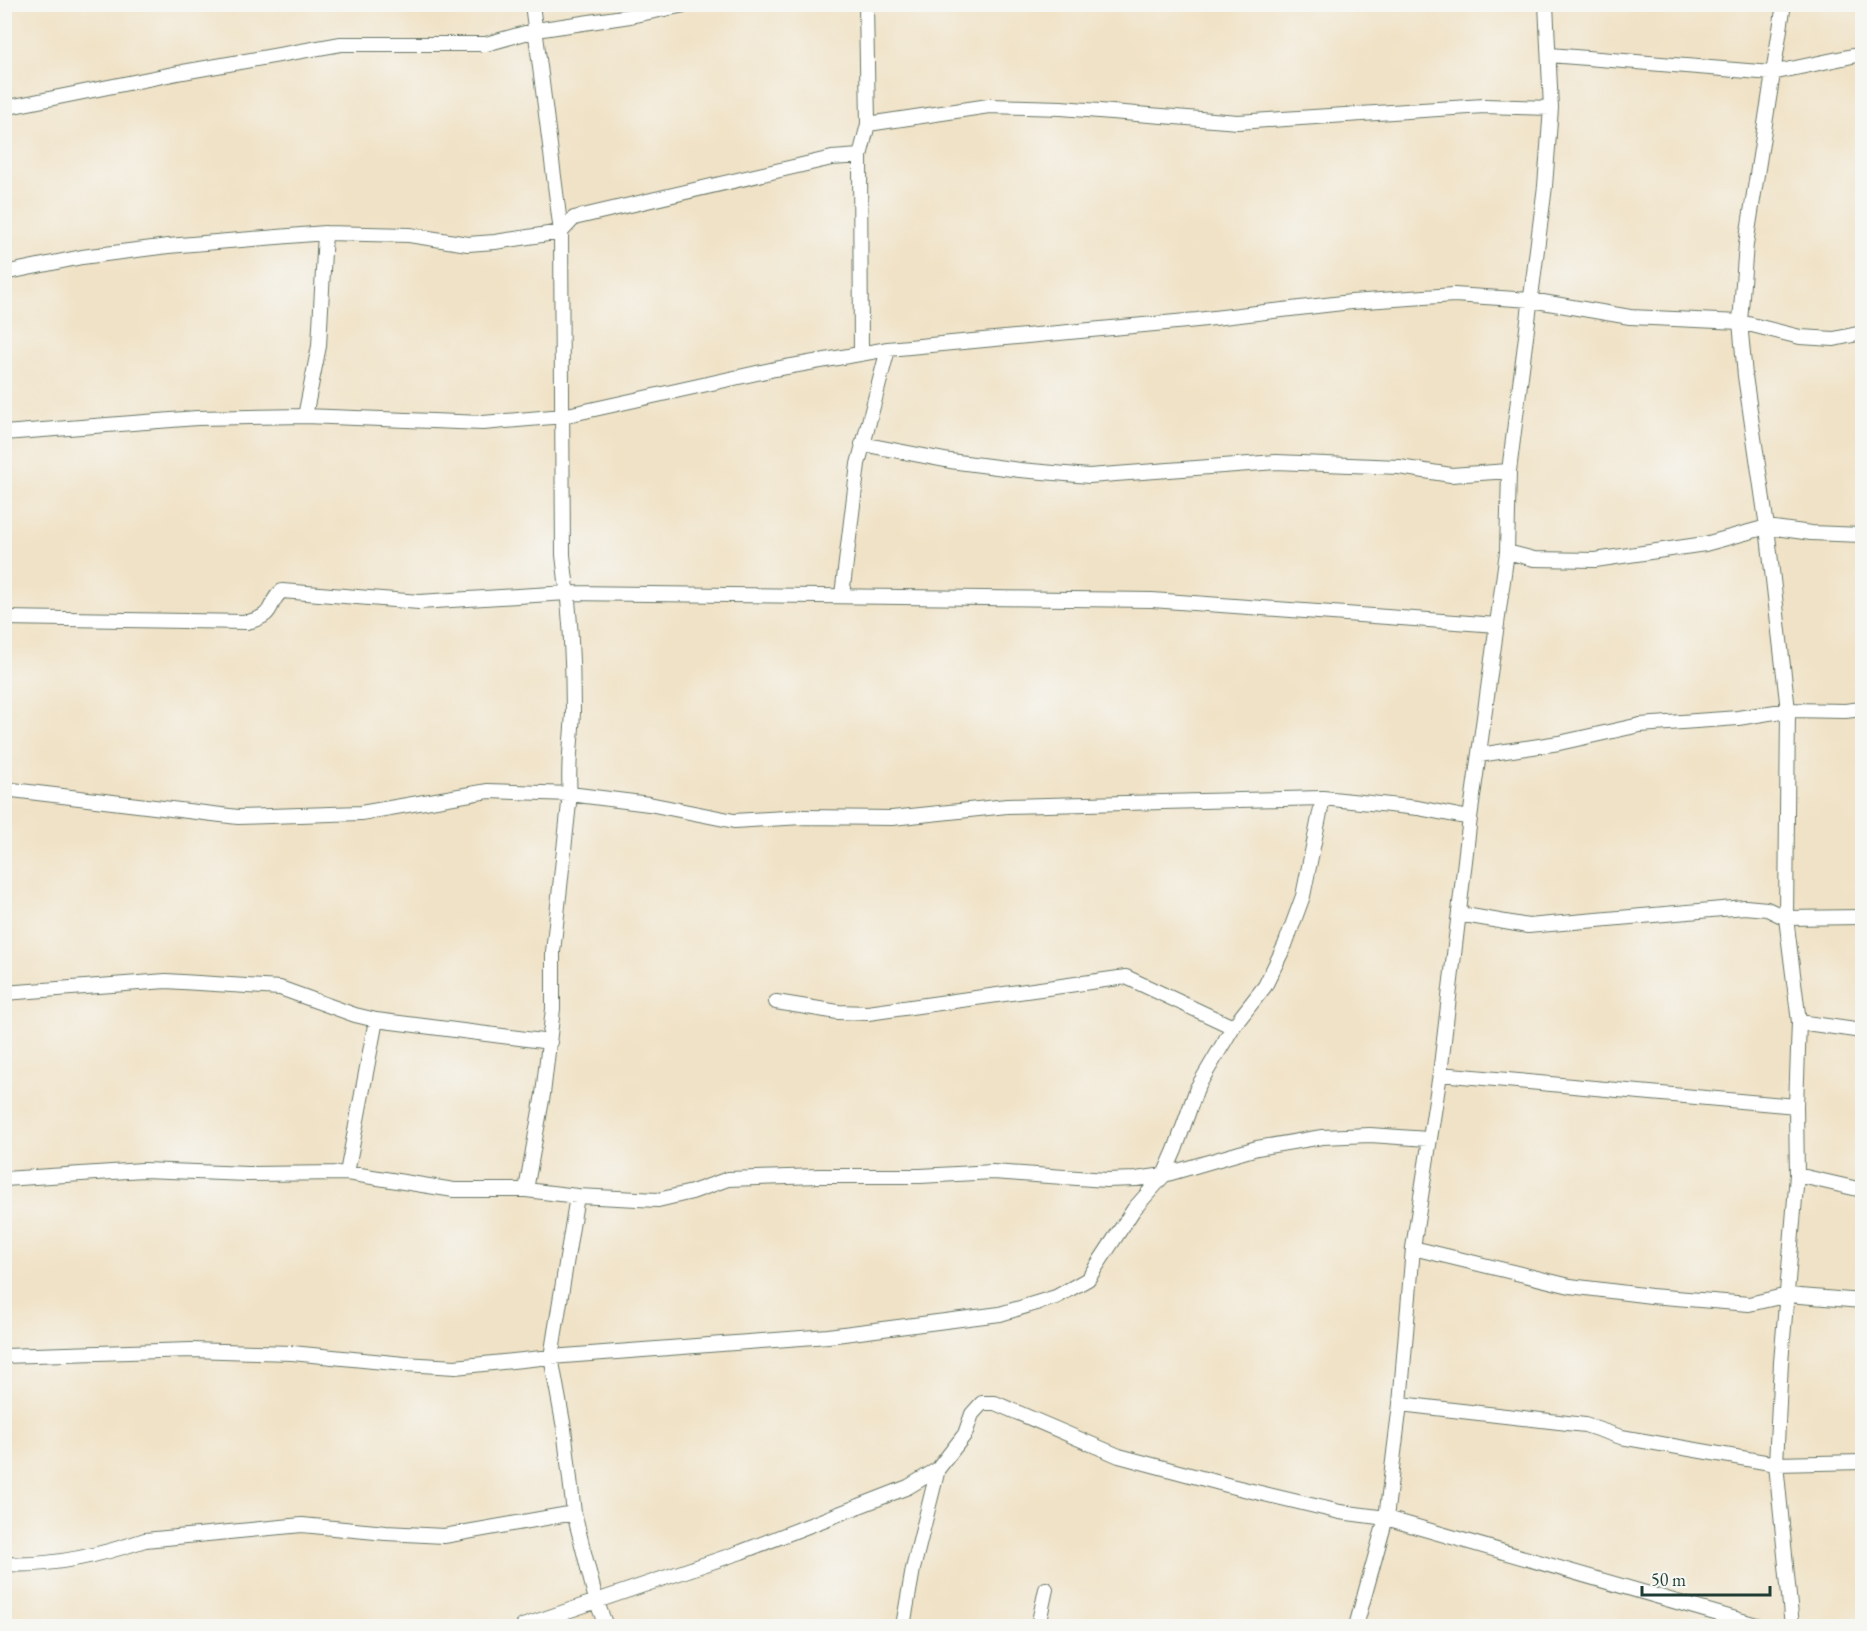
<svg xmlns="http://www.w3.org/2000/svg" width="1867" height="1631" font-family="'EB Garamond',serif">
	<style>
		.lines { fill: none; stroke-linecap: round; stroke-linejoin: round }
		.minor-casing { stroke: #687767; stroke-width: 16 }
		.minor { stroke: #fff; stroke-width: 14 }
	</style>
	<rect width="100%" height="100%" fill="#f6f6f2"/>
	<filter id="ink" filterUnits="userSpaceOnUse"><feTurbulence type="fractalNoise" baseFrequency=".0167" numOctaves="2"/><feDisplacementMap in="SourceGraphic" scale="12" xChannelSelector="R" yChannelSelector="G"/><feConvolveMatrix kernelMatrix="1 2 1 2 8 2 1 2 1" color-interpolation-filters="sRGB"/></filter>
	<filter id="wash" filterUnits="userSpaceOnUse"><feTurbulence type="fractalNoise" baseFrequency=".008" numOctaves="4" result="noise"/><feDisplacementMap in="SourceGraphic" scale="24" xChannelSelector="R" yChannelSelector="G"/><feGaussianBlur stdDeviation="1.35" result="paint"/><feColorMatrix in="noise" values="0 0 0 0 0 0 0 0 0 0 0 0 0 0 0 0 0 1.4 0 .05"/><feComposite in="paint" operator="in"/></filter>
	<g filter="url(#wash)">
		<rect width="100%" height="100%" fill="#f0e2c6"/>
	</g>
	<g filter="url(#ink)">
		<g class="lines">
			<g class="minor-casing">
				<path id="minor" d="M1784,4l-38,240 -6,78 5,54 22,151 21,183 -2,208 13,104 -3,84 1,69 -16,187 -5,102 16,162
					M1550,55l222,18 90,-19
					M4,108l179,-36 158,-28h145l50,-14 94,-14 60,-12
					M868,124l121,-18 72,2 177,14 246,-16 67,2
					M4,273l78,-16 86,-11 157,-13 84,2 59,9 27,-2 66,-10 13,-14 258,-60 28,-2
					M861,354l-1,-198 8,-32 -2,-120
					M305,416l14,-70 6,-113
					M4,433l193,-15 108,-2 178,7 80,-7 212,-47 113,-20 309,-29 154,-18 103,-7 77,5 99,17 110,5 60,15 34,2 28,-6
					M862,444l88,17 70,9 69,6 187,-14 123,5 52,8 58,-4
					M1507,552l27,7 61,1 110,-16 62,-17 44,6 51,2
					M842,595l16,-131 30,-115
					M4,618l243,4c31,-7 19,-19 35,-31l137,11 149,-9 584,7 345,25
					M1479,755l80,-12 81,-18 98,-7 50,-8 57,1 17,-2
					M4,789l234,28 123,-4 127,-22 82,3 79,10 85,17 69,-4 89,1 115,-12 316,-8 95,10 52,10
					M1459,914l69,12 217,-19 22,2 19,9 76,-1
					M4,993l162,-12 114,7 75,27 21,5 174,22
					M776,1002l62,10 30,1 258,-36 107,50
					M1799,1022l63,9
					M1440,1074l356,32
					M347,1173l29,-153
					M1797,1175l65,15
					M4,1179l139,-9 105,4 99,-1 107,17h72l51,6 81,4 34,-8 36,-13 92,-3h100l73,-4 113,8 30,-1 28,-4 93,-27 65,-11 48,-2 58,4
					M526,1190l17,-96 10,-85v-57l17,-158c-3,-28 2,-55 3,-83 0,-52 -3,-105 -10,-156l-2,-323 -29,-228
					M577,1196l-26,161 13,71 10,85 22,87 10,26
					M1413,1248l157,38 81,10 98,8 39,-9 74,6
					M4,1356l187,-6 101,3 112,11 51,3 96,-10 277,-21 172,-22 56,-17 32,-18 46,-70 30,-34 11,-25 22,-62 36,-61 32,-41 20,-41 18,-49 20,-98
					M1400,1404l185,21 36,12 155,27 86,-2
					M4,1564c47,3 97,-9 141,-24l157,-15 84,8 58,3 130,-23
					M523,1626l218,-74 167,-65 30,-18 27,-35 7,-20 10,-11h13l124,53 112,30 109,26 46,6 374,108
					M903,1626l10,-57 25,-100
					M1038,1626l8,-37
					M1356,1626l30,-108 14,-114 13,-156 27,-174 30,-256 37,-266 2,-81 36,-285 6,-78 -5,-104"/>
			</g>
			<use href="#minor" class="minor"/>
		</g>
	</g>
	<rect width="1867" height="1631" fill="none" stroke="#f6f6f2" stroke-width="24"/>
	<path d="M1642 1586v9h128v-9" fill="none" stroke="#1f3d34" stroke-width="3"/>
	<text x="1651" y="1586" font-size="18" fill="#1f3d34" stroke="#f6f6f2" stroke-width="4.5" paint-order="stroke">50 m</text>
</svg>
